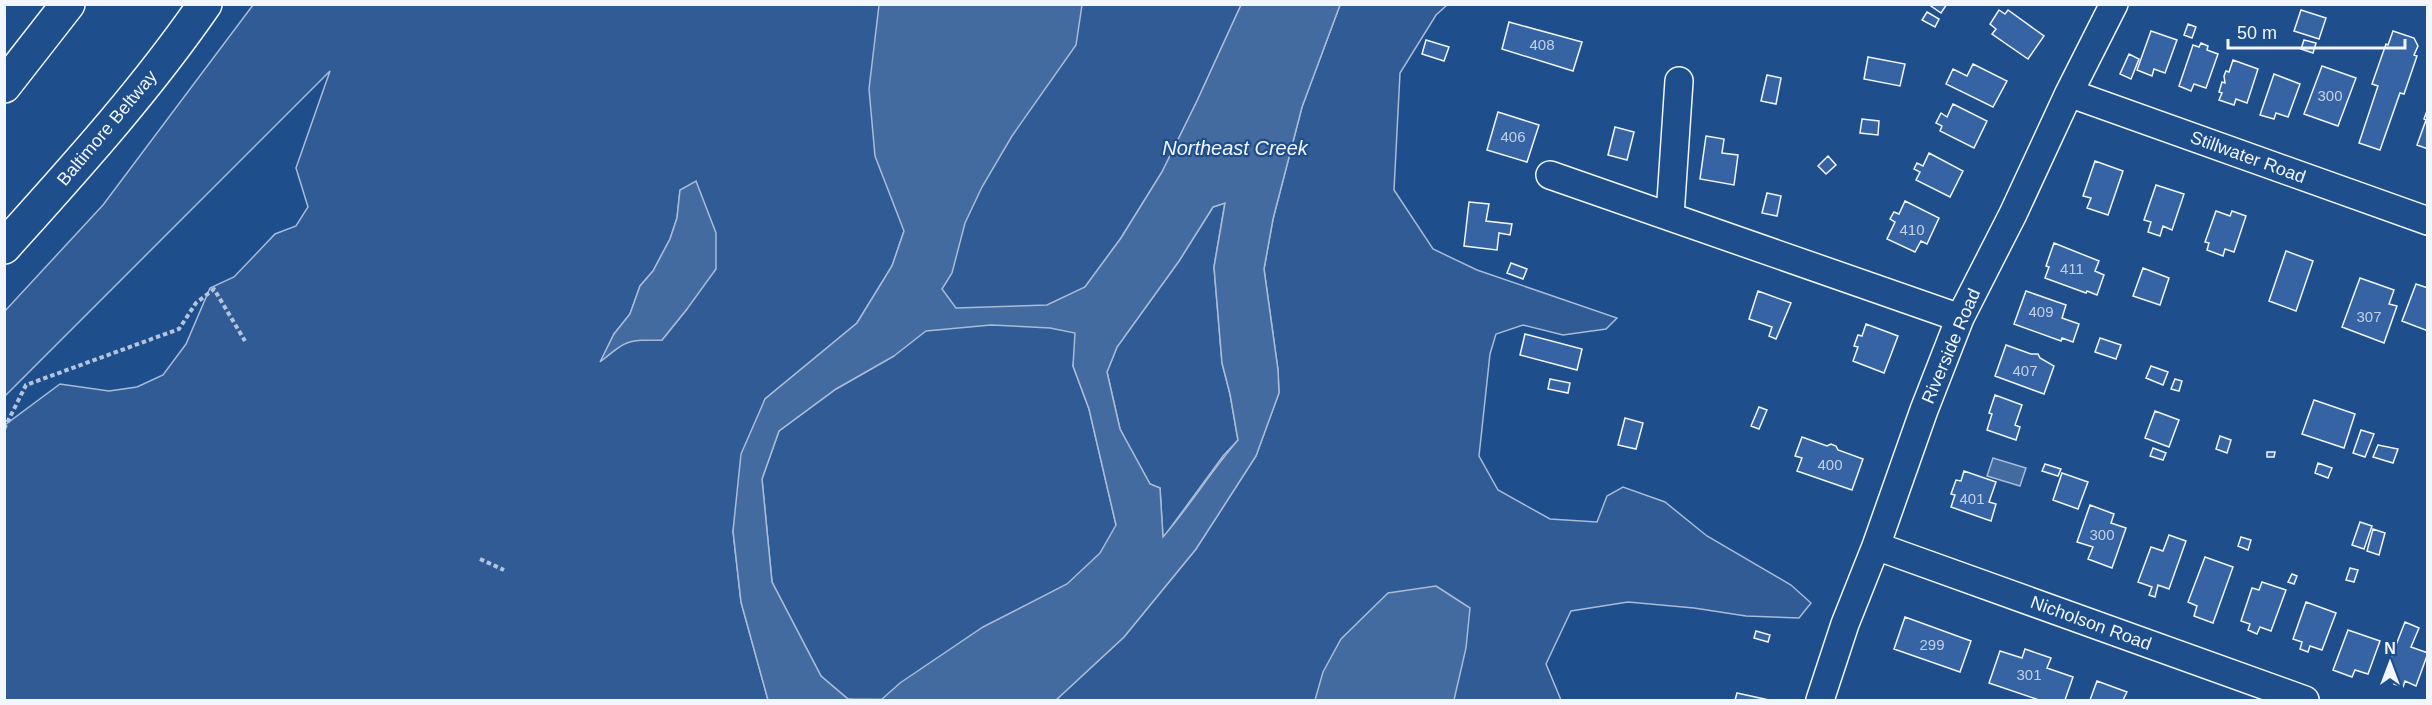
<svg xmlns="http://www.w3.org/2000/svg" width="2432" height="705" font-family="Arial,sans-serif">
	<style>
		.built { fill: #305b95; stroke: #a8bbd7; stroke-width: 1.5; fill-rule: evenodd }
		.water { fill: #446ba0; stroke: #a8bbd7; stroke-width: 1.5; fill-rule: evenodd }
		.building { fill: #3563a3; stroke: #f2f6ff; stroke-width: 1.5 }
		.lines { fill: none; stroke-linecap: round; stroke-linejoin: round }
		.minor-casing { stroke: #f2f6ff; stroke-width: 30 }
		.highway-casing { stroke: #f2f6ff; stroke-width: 36 }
		.path { stroke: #b3c4dc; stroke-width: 4; stroke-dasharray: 4.5 3; stroke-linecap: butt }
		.minor { stroke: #1f4e8c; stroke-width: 27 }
		.highway { stroke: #1f4e8c; stroke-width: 33 }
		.labels { text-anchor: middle; stroke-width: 4.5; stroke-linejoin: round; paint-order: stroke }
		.number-label { font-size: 15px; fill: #c3d1e8 }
		.street-label { font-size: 18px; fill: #f2f6ff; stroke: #1f4e8c }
		.water-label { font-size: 20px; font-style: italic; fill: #f2f6ff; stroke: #1f4e8c }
	</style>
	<rect width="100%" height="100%" fill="#1f4e8c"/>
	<path class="built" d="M253,5h988l-44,96 -35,71 -41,66 -36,49 -12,79 16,43 27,116 -1,39 -174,136 -93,-1 -27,-23 -49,-94 -10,-103 17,-48 57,-42 58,-33 10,-125 -12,35 -35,57 -92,76 -32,132 8,71 27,98h-763v-275l55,-41 49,7 28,-4 26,-12 23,-31 24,-56 24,-11 41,-43 21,-8 12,-19 -12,-39 34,-97 -325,325 -1,-84 99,-107zM680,190l7,119 -25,31h-30l-8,3 -23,18 13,-27 16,-20 10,-28 13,-15 17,-32 7,-21z
		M1340,5h107l-11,10 -36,58 -6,117 39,59 44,21 140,48 -11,11 -43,6 -40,-10 -27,9 -6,20 -11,102 19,34 52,29 47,3 10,-26 16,-9 42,15 42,34 84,49 20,18 -12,15 -53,-2 -52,-8 -66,-6 -57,9 -25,53 15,36h-505l68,-63 72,-88 60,-93 23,-63 -1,-23 -14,-101 9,-50 29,-112z
		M1225,203l-11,64 8,96 8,31 8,46 -15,16 -60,82 -3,-50 -10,-4 -30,-55 -13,-57 10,-25 62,-86 34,-54z"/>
	<path class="water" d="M879,5h203l-6,40 -64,91 -30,51 -17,36 -13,50 -10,16 14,19 91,-3 38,-18 36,-49 41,-66 35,-71 44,-96h99l-38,102 -29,112 -9,50 14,101 1,23 -23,63 -60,93 -72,88 -68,63h-175l19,-17 83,-56 84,-43 33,-31 16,-28 -27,-116 -16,-43 2,-33 -25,-5 -59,-3 -65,6 -32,25 -58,33 -57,42 -17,48 10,103 49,94 27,23 8,1h-88l-27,-98 -8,-71 8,-77 24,-55 92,-76 35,-57 12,-35 -29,-75 -6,-67zM1225,203l-11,64 8,96 8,31 8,46c-27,31 -48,66 -75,97l-3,-49 -10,-4 -30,-55 -13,-57 10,-25 62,-86 34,-54z
		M696,181l20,52v36l-29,40 -25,31c-36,0 -35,0 -62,22l14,-28 16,-20 10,-28 13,-15 17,-32 7,-21 3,-28z
		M1993,458l33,10 -6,18 -33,-10z
		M1436,586l34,22 -4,40 -12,52h-139l8,-28 18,-33 47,-46z"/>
	<path class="building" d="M1932,4h15l-6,9 -10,-7z
		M1999,10l6,4 3,-4 36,26 -16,23 -36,-25 4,-5 -6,-5z
		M2301,10l25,8 -7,21 -25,-8z
		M1927,12l12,7 -4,8 -13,-7z
		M1509,22l73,20 -9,29 -71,-22z
		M2188,24l8,3 -4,11 -8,-3z
		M2151,31l26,9 -12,33 -11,-4 -2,7 -15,-6z
		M2393,31l21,7 4,8 -4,9 3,1 -13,38 -4,-1 -20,57 -21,-7 19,-57 -6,-2 14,-40 2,1z
		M1426,40l23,7 -5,14 -22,-7z
		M2304,40l12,3 -3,10 -12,-4z
		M2201,43l7,3 -1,4 11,4 -12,34 -12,-4 -3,7 -12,-5 14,-41 6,2z
		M2129,54l10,5 -8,20 -11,-5z
		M1868,57l37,7 -5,22 -36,-7z
		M2233,60l25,9 -11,34 -11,-4 -2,6 -15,-5 3,-7 -3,-1 3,-10 3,1 -1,-7 2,-5 3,1z
		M1973,64l34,17 -14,26 -47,-23 7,-15 14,7z
		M2322,66l34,12 -18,48 -34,-12z
		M2274,74l26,10 -12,33 -12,-4 -2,6 -14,-4z
		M1767,75l14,3 -5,26 -15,-3z
		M1953,104l34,17 -13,27 -34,-17 2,-5 -6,-3 5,-10 6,4z
		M2428,108v41l-11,-4 9,-25 -2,-1z
		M1498,112l41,13 -12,37 -40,-12z
		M1862,119l17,2 -1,14 -18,-2z
		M1615,127l19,5 -7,28 -19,-5z
		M1706,136l18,3 -2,14 16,2 -4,30 -34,-6z
		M1929,153l34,18 -13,26 -34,-17 4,-8 -6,-3 3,-6 6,3z
		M1828,156l8,9 -10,9 -8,-8z
		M2095,161l28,10 -15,44 -21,-7 4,-10 -8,-2z
		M2156,185l28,9 -12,36 -9,-4 -3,10 -12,-4 3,-10 -7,-2z
		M1767,193l14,3 -4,20 -15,-3z
		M1905,201l34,17 -12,26 -6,-3 -6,11 -28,-13 8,-17 -5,-3 4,-7 5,2z
		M1469,202l20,2 -3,17 26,3 -2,11 -11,-2 -2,17 -33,-4z
		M2216,211l14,5 2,-5 14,5 -12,36 -9,-3 -2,7 -16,-6 2,-7 -4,-1z
		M2054,243l45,18 -4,10 9,4 -7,20 -10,-4 -1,2 -41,-15 4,-11 -3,-1z
		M2286,251l27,10 -17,50 -27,-10z
		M1511,263l16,6 -4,10 -16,-6z
		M2143,268l26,10 -9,27 -27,-9z
		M2360,278l34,12 -5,14 8,2 -13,37 -42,-16z
		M2416,284l12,4v43l-26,-10z
		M1758,291l33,12 -15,36 -7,-3 3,-9 -23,-8z
		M2026,291l40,14 -4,13 17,6 -6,18 -11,-4 -1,3 -47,-17z
		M1866,324l32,12 -14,37 -31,-12 5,-14 -4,-1 4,-11 4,1z
		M1525,334l57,15 -5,21 -57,-15z
		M2100,338l21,7 -5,14 -21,-7z
		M2006,345l25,9h7l2,4 14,8 -10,28 -49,-18z
		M2151,366l17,6 -5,13 -17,-7z
		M1550,379l20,4 -2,10 -20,-4z
		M2175,379l7,2 -3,10 -8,-2z
		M1995,395l27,10 -7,20 5,2 -4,13 -29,-10 5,-16 -3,-1z
		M2314,400l41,14 -11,34 -42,-14z
		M1759,407l8,3 -8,19 -8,-3z
		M2155,411l24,9 -10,27 -24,-9z
		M1625,418l18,5 -7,26 -18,-4z
		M2361,430l13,4 -9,23 -12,-4z
		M2220,436l11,4 -4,13 -11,-4z
		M1802,437l25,9 4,-2 5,2 2,4 25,9 -11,31 -55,-19 5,-13 -7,-2z
		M2378,445l20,4 -5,14 -20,-6z
		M2153,448l13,5 -3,7 -13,-4z
		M2267,452h8l-1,5h-7z
		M2318,463l14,5 -4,10 -13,-5z
		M2045,464l16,5 -3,7 -16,-5z
		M1964,471l32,11 -7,20 7,2 -5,17 -40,-14 4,-12 -4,-1 5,-14 5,1z
		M2062,473l26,9 -10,27 -25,-9z
		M2090,505l24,9 -3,9 15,5 -14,40 -24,-9 5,-12 -16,-5z
		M2360,522l12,4 -8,23 -12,-4z
		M2373,529l12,4 -6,22 -12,-4z
		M2169,535l17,6 -17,48 -11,-4 -3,12 -6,-2 3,-8 -14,-5 13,-35 12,4z
		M2241,537l10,3 -3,10 -10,-4z
		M2205,557l28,10 -20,56 -19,-7 3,-10 -9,-4z
		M2350,568l8,2 -4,12 -8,-2z
		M2292,574l5,2 -3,8 -6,-2z
		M2262,582l24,8 -15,41 -11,-4 -3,7 -9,-4 2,-6 -9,-3 11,-33 7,2z
		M2306,602l30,11 -14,37 -12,-4 -2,6 -8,-3 2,-7 -9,-3z
		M1905,617l66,24 -11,31 -66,-23z
		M2405,622l14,6 -8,19 17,6 -12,33 -11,-5 -2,6 -9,-3 2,-6 -11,-5z
		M2348,630l32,11 -12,33 -13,-4 -3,7 -19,-7z
		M1756,631l14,4 -2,7 -14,-4z
		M2025,649l26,9 -4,10 26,9 -8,23h-26l-50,-17 11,-32 22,7z
		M2097,681l30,11 -4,8h-33z
		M1737,693l32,7h-34z"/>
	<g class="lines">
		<g class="minor-casing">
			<path id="minor" d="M2069,93l359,128
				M1550,175l410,143
				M1670,216l9,-135
				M1876,546l429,154
				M1820,700l25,-76 31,-78 48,-136 36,-92 53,-104 56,-121 45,-89"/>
		</g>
		<g class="highway-casing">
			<path id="highway" d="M4,86l64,-82
				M4,247c70,-78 141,-156 201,-243"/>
		</g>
		<path class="path" d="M4,429l22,-44 153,-56 17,-26 18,-14 31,52
			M480,559l24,11"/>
		<use href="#minor" class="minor"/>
		<use href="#highway" class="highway"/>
	</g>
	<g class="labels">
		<g class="number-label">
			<text x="1542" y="50">408</text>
			<text x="2330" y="101">300</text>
			<text x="1513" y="142">406</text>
			<text x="1912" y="235">410</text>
			<text x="2072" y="274">411</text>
			<text x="2041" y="317">409</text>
			<text x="2369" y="322">307</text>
			<text x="2025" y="376">407</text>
			<text x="1830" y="470">400</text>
			<text x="1972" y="504">401</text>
			<text x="2102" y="540">300</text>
			<text x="1932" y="650">299</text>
			<text x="2029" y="680">301</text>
		</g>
		<g class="street-label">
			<text transform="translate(107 128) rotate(-50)" y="6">Baltimore Beltway</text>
			<text transform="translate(2248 157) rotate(20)" y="6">Stillwater Road</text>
			<text transform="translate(1951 346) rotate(-67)" y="6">Riverside Road</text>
			<text transform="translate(2091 623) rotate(20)" y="6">Nicholson Road</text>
		</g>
		<g class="water-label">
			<text x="1235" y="155">Northeast Creek</text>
		</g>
	</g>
	<rect width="2432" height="705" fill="none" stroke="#f2f6ff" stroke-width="12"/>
	<g transform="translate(2390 663)" stroke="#1f4e8c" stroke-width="4.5" paint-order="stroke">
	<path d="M0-4.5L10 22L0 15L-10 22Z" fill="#f2f6ff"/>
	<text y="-9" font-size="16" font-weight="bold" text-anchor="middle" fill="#f2f6ff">N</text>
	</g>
	<path d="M2228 39v9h177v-9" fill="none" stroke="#f2f6ff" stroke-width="3"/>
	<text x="2237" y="39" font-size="18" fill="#f2f6ff" stroke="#1f4e8c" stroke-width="4.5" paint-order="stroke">50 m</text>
</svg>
